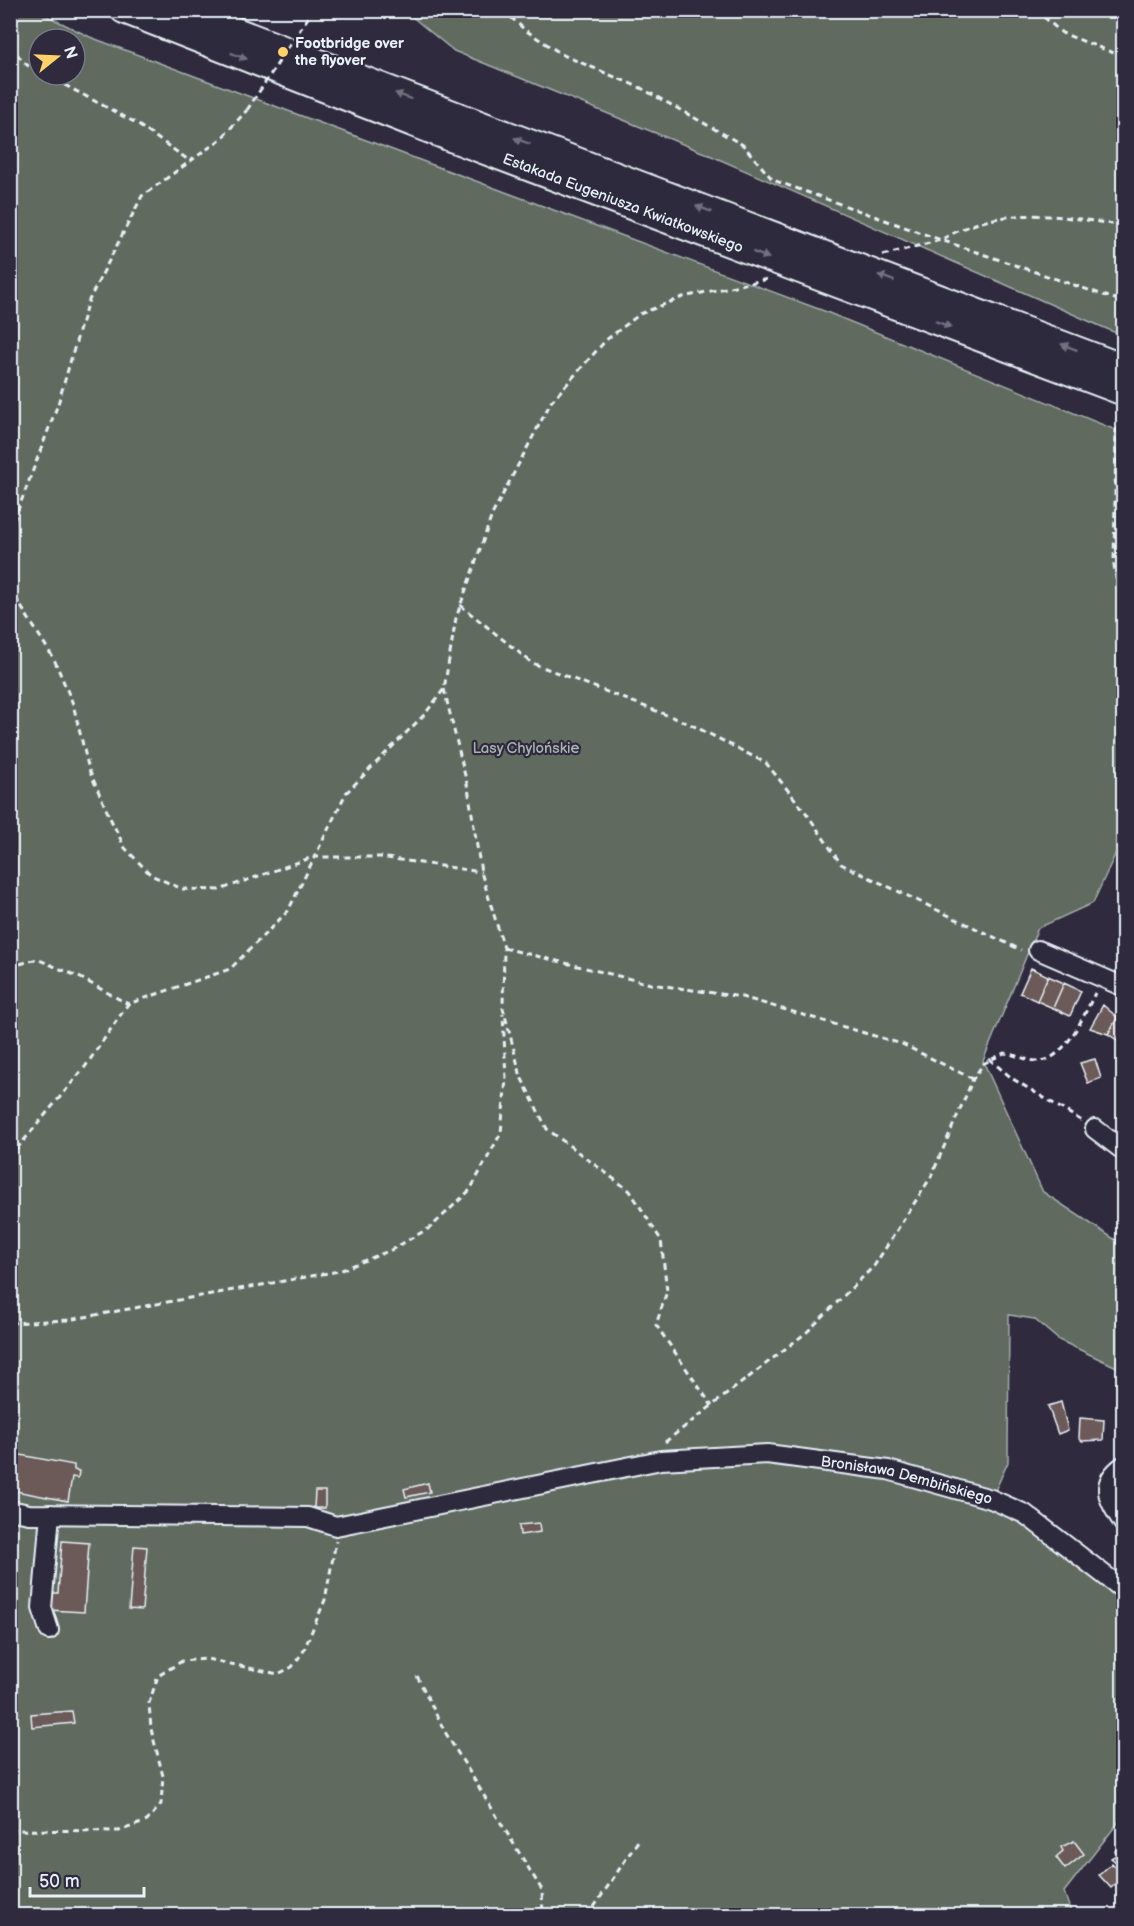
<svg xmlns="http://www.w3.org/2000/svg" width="1134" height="1926" font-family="'Balsamiq Sans',sans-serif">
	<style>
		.green { fill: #606a5f; stroke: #a4aeac; stroke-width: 1.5; fill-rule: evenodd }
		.building { fill: #6c5a59; stroke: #e8f1f8; stroke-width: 1.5 }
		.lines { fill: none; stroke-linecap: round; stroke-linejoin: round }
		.minor-casing { stroke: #e8f1f8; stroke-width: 22 }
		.highway-casing { stroke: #e8f1f8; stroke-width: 30 }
		.path { stroke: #e8f1f8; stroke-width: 3; stroke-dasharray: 6 4.5; stroke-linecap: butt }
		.minor { stroke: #2f2a3d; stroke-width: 18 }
		.highway { stroke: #2f2a3d; stroke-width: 26 }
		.highway-bridge-casing { stroke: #e8f1f8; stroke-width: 30; stroke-linecap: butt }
		.path-bridge { stroke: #e8f1f8; stroke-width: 3; stroke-dasharray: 6 4.5; stroke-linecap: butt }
		.highway-bridge { stroke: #2f2a3d; stroke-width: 26 }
		.oneway { fill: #70707e }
		.poi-dot { fill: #ffd166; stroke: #2f2a3d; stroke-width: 2 }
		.labels { text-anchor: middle; stroke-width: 4.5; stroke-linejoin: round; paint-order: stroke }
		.poi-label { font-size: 15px; font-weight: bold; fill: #e8f1f8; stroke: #2f2a3d; text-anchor: start }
		.street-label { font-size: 15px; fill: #e8f1f8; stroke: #2f2a3d }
		.park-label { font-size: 15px; fill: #abb4b3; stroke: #2f2a3d }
	</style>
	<rect width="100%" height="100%" fill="#2f2a3d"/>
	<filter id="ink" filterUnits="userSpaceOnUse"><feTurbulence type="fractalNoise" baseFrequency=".0167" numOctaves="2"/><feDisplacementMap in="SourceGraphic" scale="12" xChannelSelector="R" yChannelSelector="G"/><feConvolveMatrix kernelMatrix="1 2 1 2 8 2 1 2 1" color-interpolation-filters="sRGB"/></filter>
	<g filter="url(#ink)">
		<path class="green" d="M35,10l55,27 734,274 299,122v404l-30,66 -55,25 -55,133 60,131 80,53v125l-64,-30 -25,-21 -25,-4 -1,147 -13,29 90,72 38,42 1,210 -60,77 8,23 -1061,1 -1,-1905zM39,39h36v36h-36z
			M405,11h718v325l-416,-182 -253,-103z"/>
		<path class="building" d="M1031,968l17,8 -11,25 -17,-8z
			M1048,976l16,7 -11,25 -16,-7z
			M1064,983l17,8 -11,25 -17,-8z
			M1103,1005l14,12 2,-2 -11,19 -18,-6z
			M1119,1015l5,2 -1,27 -15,-10z
			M1095,1059l6,19 -13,5 -8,-20z
			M1061,1402l7,28 -10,4 -10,-28z
			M1080,1418l24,2 -1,20 -21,1 -3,-3z
			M10,1453l64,12v5l5,1 -1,7 -6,-1 -4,24 -58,-11z
			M428,1483l2,9 -24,5 -2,-8z
			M315,1491h10v17h-11z
			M539,1523l1,9 -20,3 -1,-10z
			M62,1541l27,2 -5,69 -35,-2 1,-17h8z
			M134,1546l13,1 -5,63 -13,-1z
			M72,1711l2,12 -42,4 -1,-13z
			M1074,1841l10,13 -19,15 -9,-12 7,-6 -2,-4z
			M1120,1846l4,2v20l-13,-10 7,-4 -3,-3z
			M1112,1863l12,13 -13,12 -12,-13z"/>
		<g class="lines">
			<g class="minor-casing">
				<g id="minor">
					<path d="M1038,950l86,37"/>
					<path d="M1095,1129l29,22"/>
					<path d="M1124,1465c-27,19 -15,36 0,59"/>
					<path id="s1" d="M10,1510l19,4 279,3 28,9 325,-66 106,-6 121,16 103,29 34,15 99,76"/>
					<path d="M49,1630l-7,-22 8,-94"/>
				</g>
			</g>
			<g class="highway-casing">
				<path id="highway" d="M124,10l327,128
					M181,10l277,106"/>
			</g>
			<path class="path" d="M503,10l22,20 38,25 78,33 102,57 30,35 168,60c56,-34 110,-26 171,-16l12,-3
				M1036,10l26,23 62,24
				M10,47l17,18 12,7
				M46,75l88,47 56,39
				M883,255l58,-15 183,62
				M1124,419l-8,12 -2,135 10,57
				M10,531l48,-127 29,-100 55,-108 79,-57 26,-29
				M10,589l44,70 19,45 16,66 22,50 14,28 26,27 31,14 37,1 94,-33h67l101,15
				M460,605l72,58 158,61 76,39 41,51 34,50 180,86
				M444,689l24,99 13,84 23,76 -1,60 18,69 26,52 83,62 31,49 6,51 -11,34 56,81
				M504,948l147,36 91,13 160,47 71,35
				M10,967l27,-8 42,18 49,27
				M989,1059l24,20 69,42
				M10,1157l75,-90 43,-63 102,-35 58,-58 58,-118 79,-79 19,-25 12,-71 36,-103 59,-113 55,-62 34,-26 43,-17 85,-18
				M10,1323l58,-3 271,-49 52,-21 40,-23 39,-37 31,-57 5,-54 -3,-65
				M665,1442l142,-110 67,-66 57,-89 42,-98 10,-15 21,-11c11,1 20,7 32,8 28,3 49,-48 59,-68
				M417,1676l28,56 97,158 1,26
				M10,1830l109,1 28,-10 14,-17 2,-28 -12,-47 -2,-26 9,-27 24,-15 25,-2 71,15 14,-7 11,-15 22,-52 11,-59
				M588,1916l50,-75"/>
			<use href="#minor" class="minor"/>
			<use href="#highway" class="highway"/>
			<g class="highway-bridge-casing">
				<g id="highway-bridge">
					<path d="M458,116l666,252"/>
					<path id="s2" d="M451,138l673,254"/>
				</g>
			</g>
			<path class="path-bridge" d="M247,110l66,-100"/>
			<use href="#highway-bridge" class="highway-bridge"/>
		</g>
		<defs><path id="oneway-solid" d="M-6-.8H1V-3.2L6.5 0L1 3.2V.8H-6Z" transform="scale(1.5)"/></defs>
		<g class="oneway">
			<use href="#oneway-solid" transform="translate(239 56) rotate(21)"/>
			<use href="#oneway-solid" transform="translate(403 96) rotate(-159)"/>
			<use href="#oneway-solid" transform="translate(522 141) rotate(-159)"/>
			<use href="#oneway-solid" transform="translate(704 209) rotate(-159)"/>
			<use href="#oneway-solid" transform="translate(761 255) rotate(21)"/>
			<use href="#oneway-solid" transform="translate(886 278) rotate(-159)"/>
			<use href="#oneway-solid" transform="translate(943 324) rotate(21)"/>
			<use href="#oneway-solid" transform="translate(1069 347) rotate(-159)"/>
		</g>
	</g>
	<circle class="poi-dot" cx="283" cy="52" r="6"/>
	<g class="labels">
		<g class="poi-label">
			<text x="295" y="48">Footbridge over<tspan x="295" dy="17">the flyover</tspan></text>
		</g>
		<g class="street-label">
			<text dy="5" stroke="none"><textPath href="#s2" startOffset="184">Estakada Eugeniusza Kwiatkowskiego</textPath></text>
			<text dy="5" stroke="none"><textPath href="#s1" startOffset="908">Bronisława Dembińskiego</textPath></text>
		</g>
		<g class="park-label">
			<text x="526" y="753">Lasy Chylońskie</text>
		</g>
	</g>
	<rect width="1134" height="1926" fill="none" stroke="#2f2a3d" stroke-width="36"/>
	<rect x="18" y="18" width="1098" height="1890" fill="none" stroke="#e8f1f8" stroke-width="2" filter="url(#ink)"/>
	<g transform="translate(57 57) rotate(72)"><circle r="28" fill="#2f2a3d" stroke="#797a88" stroke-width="1.5"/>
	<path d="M0-4.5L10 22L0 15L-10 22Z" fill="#ffd166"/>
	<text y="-9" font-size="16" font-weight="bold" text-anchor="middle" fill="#e8f1f8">N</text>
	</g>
	<path d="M30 1887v9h114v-9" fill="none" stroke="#e8f1f8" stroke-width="3"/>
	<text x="39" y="1887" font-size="18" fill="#e8f1f8" stroke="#2f2a3d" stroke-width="4.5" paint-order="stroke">50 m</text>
</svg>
